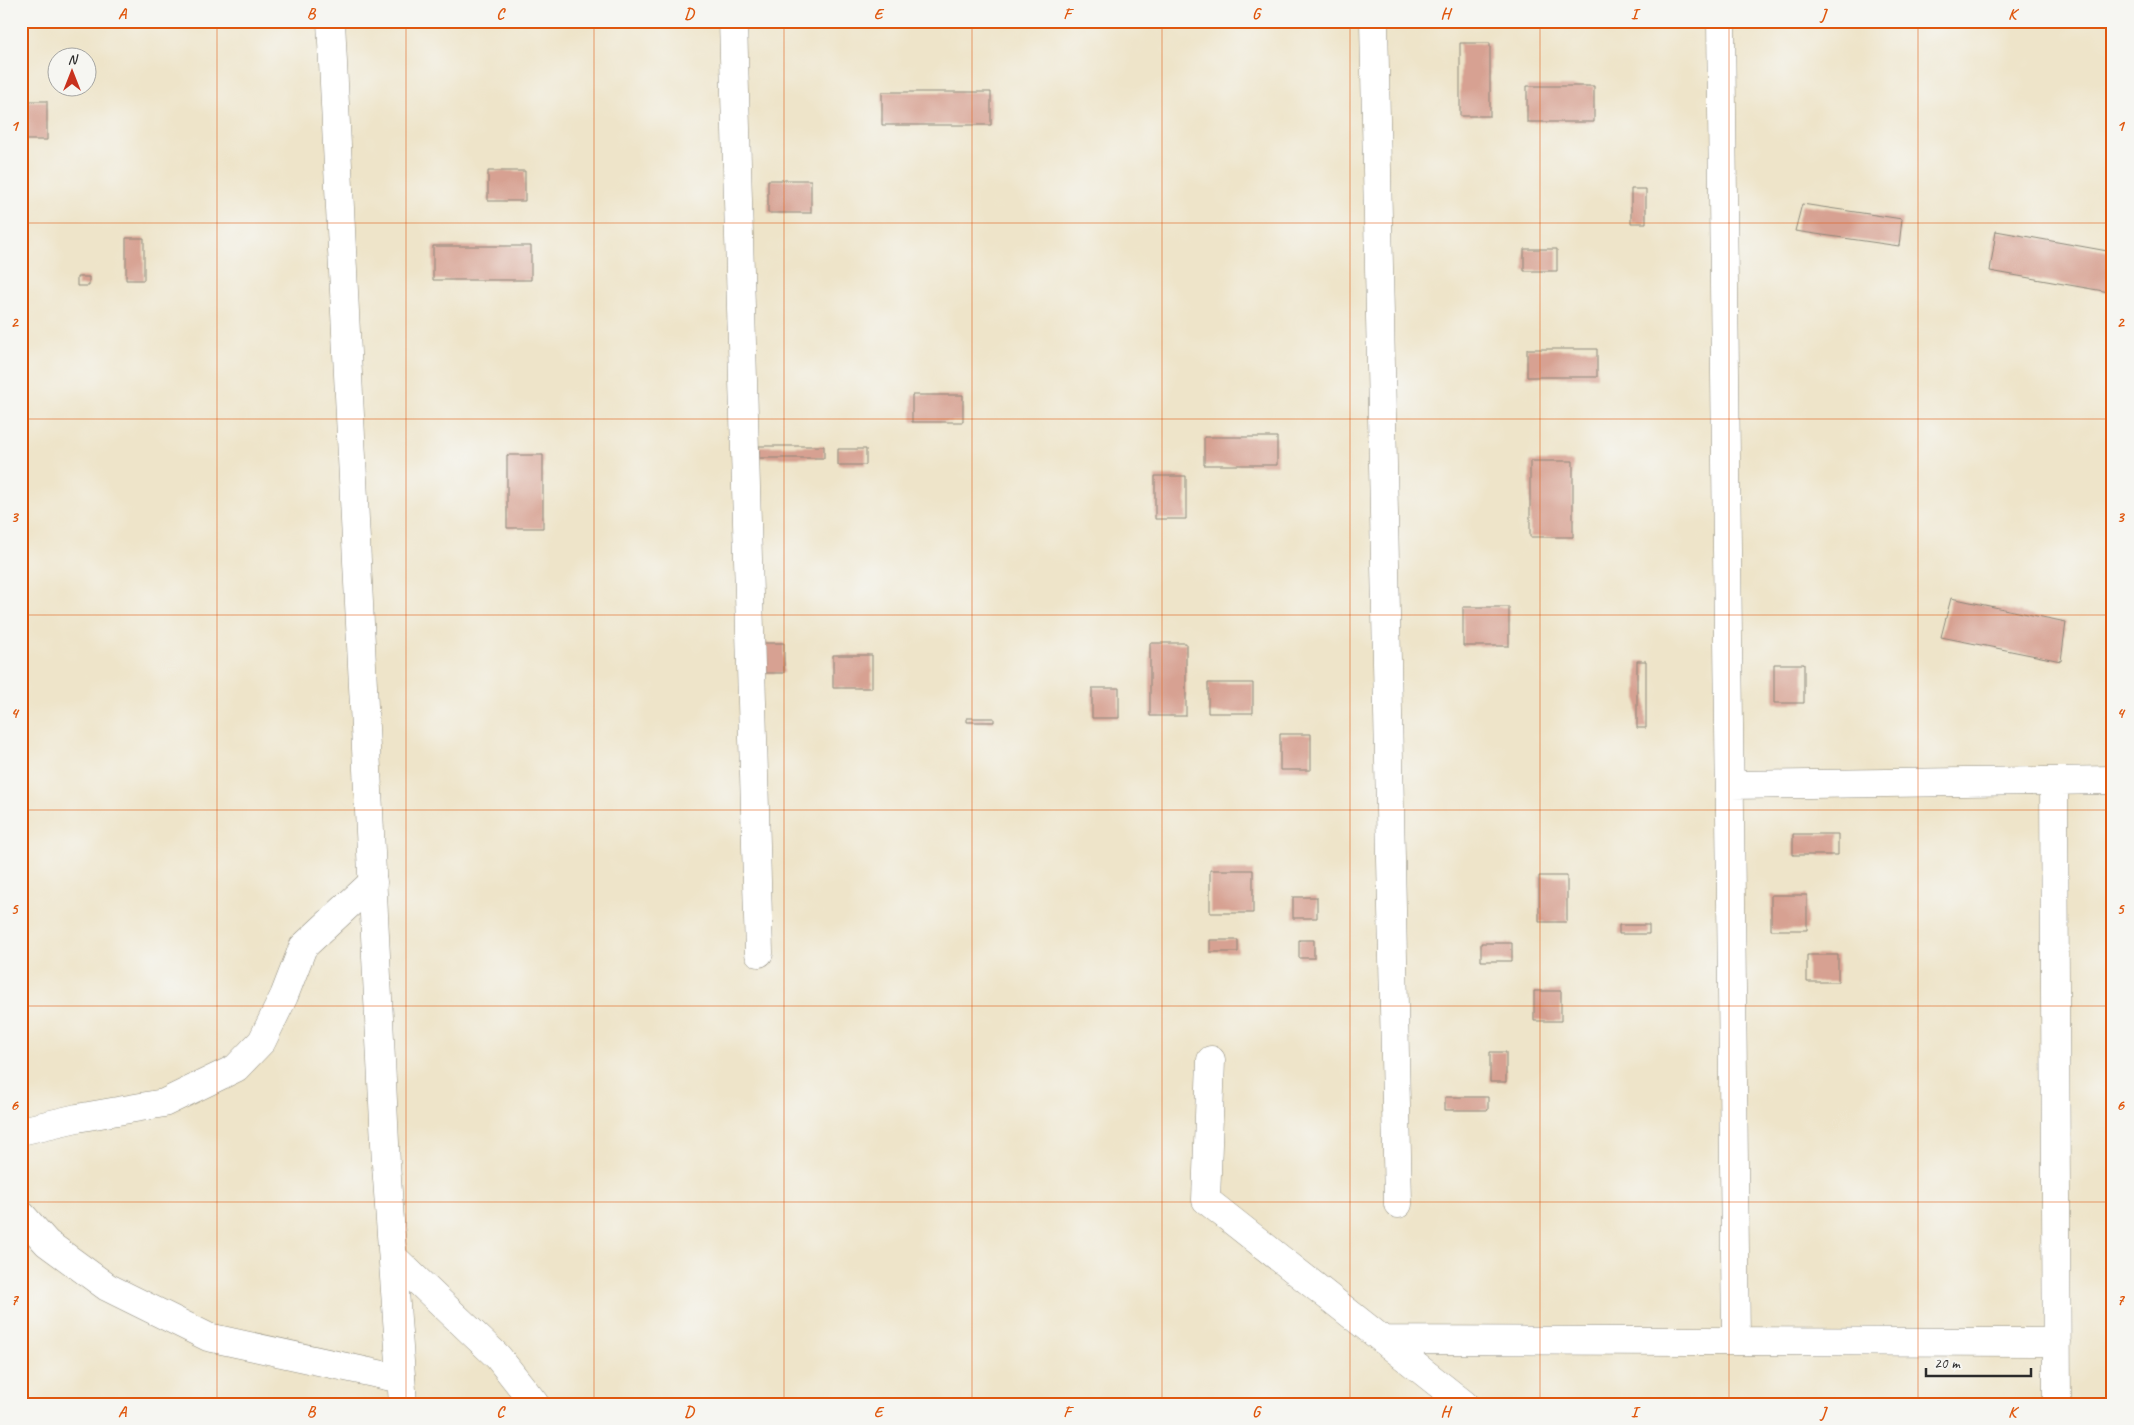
<svg xmlns="http://www.w3.org/2000/svg" width="2134" height="1425" font-family="Caveat,sans-serif">
	<style>
		.building { fill: #d7a192 }
		.lines { fill: none; stroke-linecap: round; stroke-linejoin: round }
		.minor-casing { stroke: #8c887a; stroke-width: 29 }
		.secondary-casing { stroke: #8c887a; stroke-width: 29 }
		.minor { stroke: #fff; stroke-width: 28 }
		.secondary { stroke: #fff; stroke-width: 28 }
		.grid { fill: none; stroke: #df570e; stroke-width: 1; stroke-opacity: 0.55 }
		.neatline { fill: none; stroke: #df570e; stroke-width: 2 }
		.grid-label { font-size: 16px; text-anchor: middle; font-weight: bold; fill: #df570e }
	</style>
	<rect width="100%" height="100%" fill="#f6f6f2"/>
	<filter id="ink" filterUnits="userSpaceOnUse"><feTurbulence type="fractalNoise" baseFrequency=".02" numOctaves="2"/><feDisplacementMap in="SourceGraphic" scale="10" xChannelSelector="R" yChannelSelector="G"/><feConvolveMatrix kernelMatrix="1 2 1 2 8 2 1 2 1" color-interpolation-filters="sRGB"/></filter>
	<filter id="wash" filterUnits="userSpaceOnUse"><feTurbulence type="fractalNoise" baseFrequency=".0096" numOctaves="4" result="noise"/><feDisplacementMap in="SourceGraphic" scale="20" xChannelSelector="R" yChannelSelector="G"/><feGaussianBlur stdDeviation="1.12" result="paint"/><feColorMatrix in="noise" values="0 0 0 0 0 0 0 0 0 0 0 0 0 0 0 0 0 1.4 0 .05"/><feComposite in="paint" operator="in"/></filter>
	<g filter="url(#wash)">
		<rect width="100%" height="100%" fill="#eee4c9"/>
		<g id="blocks">
			<path class="building" d="M1460,43h30v73h-30z
				M1527,86h67v36h-67z
				M882,92h109v33h-109z
				M21,101h26v39h-26z
				M488,171h37v30h-37z
				M768,180h43v33h-43z
				M1631,189h15v34h-15z
				M1802,204l100,15 -3,27 -104,-15z
				M1996,231l117,21 -4,40 -119,-21z
				M126,238h18v42h-18z
				M433,246h98v34h-98z
				M1524,249h33v22h-33z
				M77,277h12v9h-12z
				M1527,349h70v28h-70z
				M912,395h51v27h-51z
				M1204,437h73v28h-73z
				M759,446h65v12h-65z
				M838,449h28v16h-28z
				M507,455h36v73h-36z
				M1530,461h43v76h-43z
				M1155,476h31v43h-31z
				M1951,598l115,24 -5,39 -120,-24z
				M1463,607h46v39h-46z
				M747,643h37v30h-37z
				M1150,643h36v73h-36z
				M833,655h39v33h-39z
				M1637,661h9v67h-9z
				M1774,664h30v39h-30z
				M1208,683h45v30h-45z
				M1092,688h27v30h-27z
				M967,718h27v4h-27z
				M1280,734h31v36h-31z
				M1793,834h45v21h-45z
				M1210,870h43v43h-43z
				M1539,876h28v46h-28z
				M1771,895h36v35h-36z
				M1293,897h24v21h-24z
				M1619,925h30v9h-30z
				M1210,940h28v12h-28z
				M1299,940h15v18h-15z
				M1481,943h31v18h-31z
				M1807,955h31v27h-31z
				M1534,991h27v30h-27z
				M1490,1052h16v30h-16z
				M1445,1097h43v13h-43z"/>
		</g>
	</g>
	<g filter="url(#ink)">
		<use href="#blocks" fill-opacity="0" stroke="#8c887a" stroke-width="1"/>
		<g class="lines">
			<g class="minor-casing">
				<path id="minor" d="M733,21l26,932
					M1374,21l24,1183
					M1721,21c4,440 11,880 15,1320
					M2054,781l3,623
					M1731,785l382,-5
					M1211,1060l-5,140 258,204
					M21,1131l56,-13 87,-15 72,-35 26,-27 22,-45 19,-49 70,-65
					M21,1214l26,29 60,44 101,50 193,42
					M394,1258l104,99 37,47
					M1384,1340l673,2"/>
			</g>
			<g class="secondary-casing">
				<path id="secondary" d="M331,21l55,1143 17,240"/>
			</g>
			<use href="#minor" class="minor"/>
			<use href="#secondary" class="secondary"/>
		</g>
	</g>
	<path class="grid" d="M217,21v1383M406,21v1383M594,21v1383M784,21v1383M972,21v1383M1162,21v1383M1350,21v1383M1540,21v1383M1729,21v1383M1918,21v1383M21,223h2092M21,419h2092M21,615h2092M21,810h2092M21,1006h2092M21,1202h2092"/>
	<rect width="2134" height="1425" fill="none" stroke="#f6f6f2" stroke-width="55"/>
	<g transform="translate(72 72)"><circle r="24" fill="#f6f6f2" stroke="#a5a5a2"/>
	<path d="M0-4L9 19L0 12L-9 19Z" fill="#c8321e"/>
	<text y="-8" font-size="14" font-weight="bold" text-anchor="middle" fill="#2b2b2b">N</text>
	</g>
	<path d="M1926 1368v8h105v-8" fill="none" stroke="#2b2b2b" stroke-width="2.5"/>
	<text x="1934" y="1368" font-size="15" fill="#2b2b2b" stroke="#f6f6f2" stroke-width="4" paint-order="stroke">20 m</text>
	<rect x="28" y="28" width="2078" height="1370" class="neatline"/>
	<g class="grid-label">
		<text x="122" y="19">A</text>
		<text x="311" y="19">B</text>
		<text x="500" y="19">C</text>
		<text x="689" y="19">D</text>
		<text x="878" y="19">E</text>
		<text x="1067" y="19">F</text>
		<text x="1256" y="19">G</text>
		<text x="1445" y="19">H</text>
		<text x="1634" y="19">I</text>
		<text x="1823" y="19">J</text>
		<text x="2012" y="19">K</text>
		<text x="14" y="131">1</text>
		<text x="2120" y="131">1</text>
		<text x="14" y="327">2</text>
		<text x="2120" y="327">2</text>
		<text x="14" y="522">3</text>
		<text x="2120" y="522">3</text>
		<text x="14" y="718">4</text>
		<text x="2120" y="718">4</text>
		<text x="14" y="914">5</text>
		<text x="2120" y="914">5</text>
		<text x="14" y="1110">6</text>
		<text x="2120" y="1110">6</text>
		<text x="14" y="1305">7</text>
		<text x="2120" y="1305">7</text>
		<text x="122" y="1417">A</text>
		<text x="311" y="1417">B</text>
		<text x="500" y="1417">C</text>
		<text x="689" y="1417">D</text>
		<text x="878" y="1417">E</text>
		<text x="1067" y="1417">F</text>
		<text x="1256" y="1417">G</text>
		<text x="1445" y="1417">H</text>
		<text x="1634" y="1417">I</text>
		<text x="1823" y="1417">J</text>
		<text x="2012" y="1417">K</text>
	</g>
</svg>
